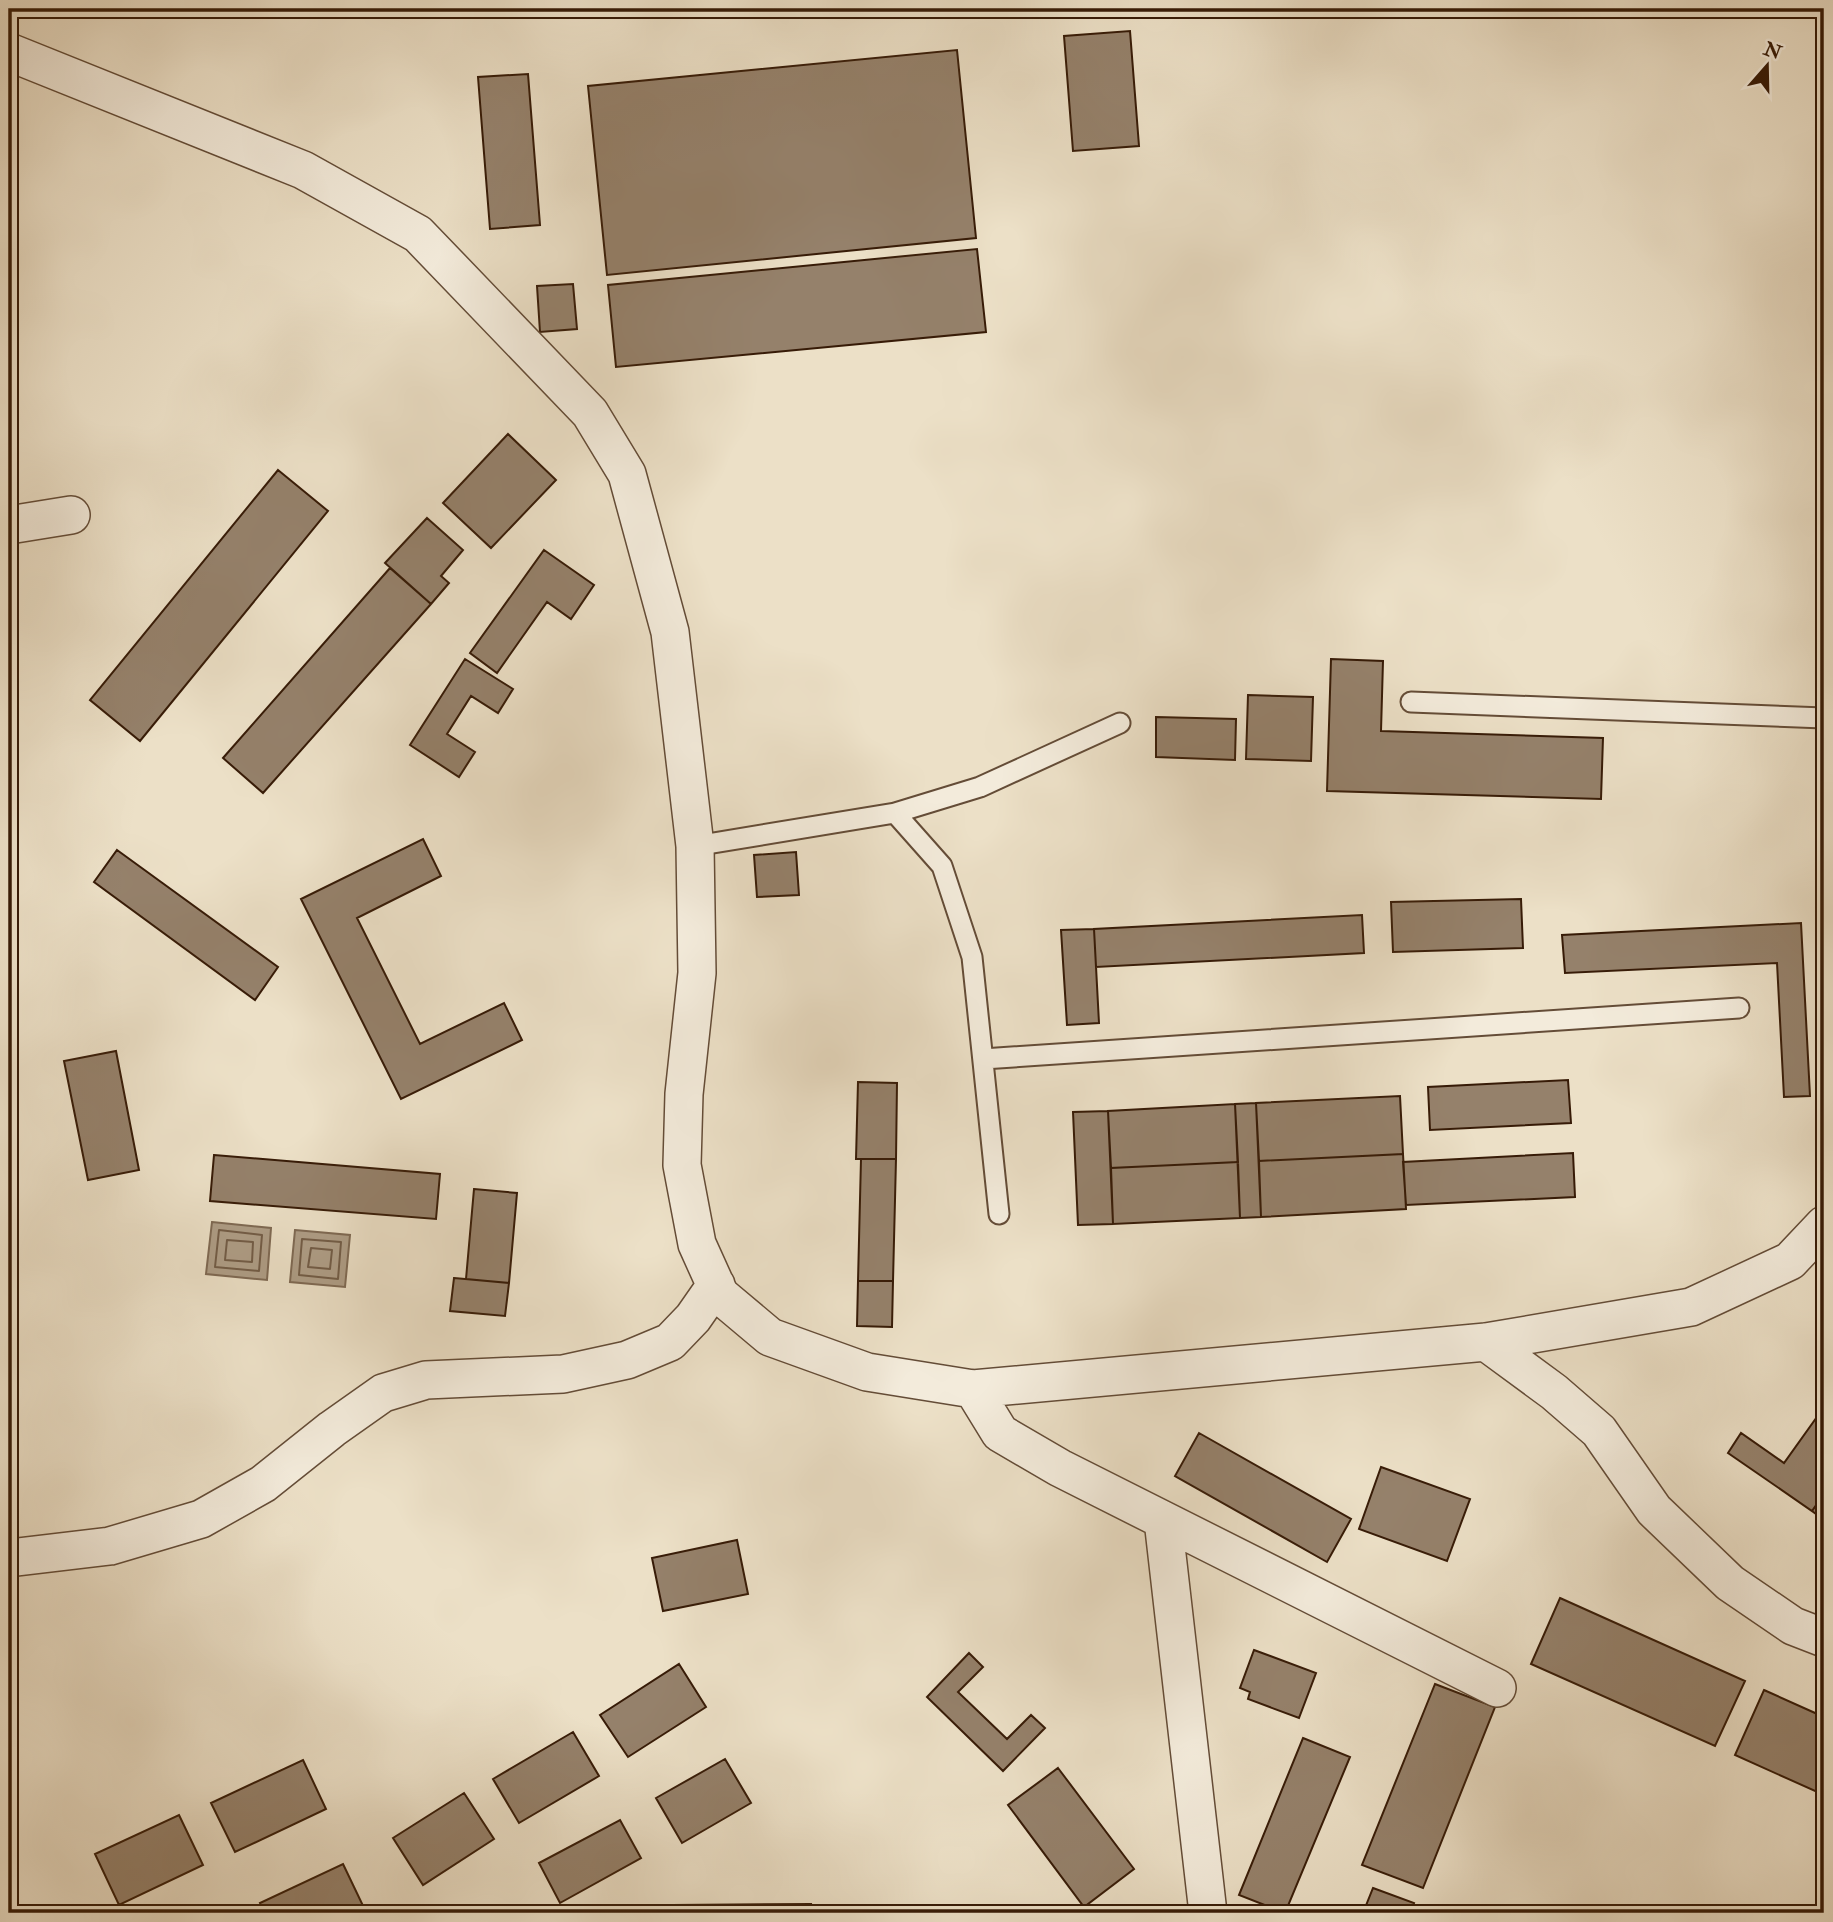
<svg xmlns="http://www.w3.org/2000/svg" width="1833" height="1922" font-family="'IM FELL Double Pica',serif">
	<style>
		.water { fill: #ae9d86; stroke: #7e6953; stroke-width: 2 }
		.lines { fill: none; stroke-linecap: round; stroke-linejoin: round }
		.shore { stroke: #725c46; stroke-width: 2 }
		.building { fill: #95816b; stroke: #371b07; stroke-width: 2 }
		.service-casing { stroke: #644c37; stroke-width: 23 }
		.minor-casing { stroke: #644c37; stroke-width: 40 }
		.service { stroke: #f3ebdb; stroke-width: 19 }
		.minor { stroke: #f3ebdb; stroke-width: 37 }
	</style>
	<rect width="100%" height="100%" fill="#ece0c7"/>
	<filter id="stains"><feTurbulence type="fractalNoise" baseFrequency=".00286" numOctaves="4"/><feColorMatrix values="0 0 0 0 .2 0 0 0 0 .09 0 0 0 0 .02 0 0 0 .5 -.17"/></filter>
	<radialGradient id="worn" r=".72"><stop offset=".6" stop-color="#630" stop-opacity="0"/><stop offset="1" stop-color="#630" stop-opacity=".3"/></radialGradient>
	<path class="water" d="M212,1222l59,6 -4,52 -61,-6z
		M295,1230l55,5 -5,52 -55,-5z"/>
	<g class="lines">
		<path class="shore" d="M219,1230l43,5 -3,36 -44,-4z
			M302,1239l39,3 -3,37 -39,-4z
			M227,1240l26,2 -1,20 -27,-2z
			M311,1248l21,2 -2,19 -22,-2z"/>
	</g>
	<path class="building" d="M1130,31l9,115 -66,5 -9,-115z
		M957,50l19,188 -369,37 -19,-189z
		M528,74l12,151 -50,4 -12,-152z
		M977,249l9,83 -370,35 -8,-82z
		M573,284l4,45 -37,3 -3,-46z
		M508,434l48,46 -65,68 -48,-45z
		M278,470l50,41 -188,230 -50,-41z
		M427,518l36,32 -22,26 8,7 -18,21 -46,-41z
		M544,550l50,35 -23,34 -24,-17 -50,71 -27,-20z
		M390,568l41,36 -168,189 -40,-35z
		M465,659l48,30 -15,24 -27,-17 -24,38 28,18 -16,25 -49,-32z
		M1331,659l52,2 -2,70 222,7 -2,61 -274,-8z
		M1248,695l65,2 -2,64 -65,-2z
		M1156,717l80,2 -1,41 -79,-3z
		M423,839l18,37 -84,42 63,126 84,-41 18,37 -121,59 -100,-200z
		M117,850l161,117 -23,33 -161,-118z
		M796,852l3,43 -42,2 -3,-42z
		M1521,899l2,49 -130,4 -2,-50z
		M1362,915l2,38 -268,14 -2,-38z
		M1801,923l9,173 -26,1 -7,-134 -212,10 -3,-38z
		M1094,929l5,94 -32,2 -6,-95z
		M116,1051l23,119 -51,10 -24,-119z
		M1568,1080l3,43 -141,7 -2,-43z
		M858,1082l39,1 -1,76h-40z
		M1400,1096l3,58 -144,7 -3,-58z
		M1256,1103l5,114 -21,1 -5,-114z
		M1235,1104l3,58 -127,6 -3,-57z
		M1108,1111l5,113 -35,1 -5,-113z
		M1573,1153l2,44 -169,8 -3,-43z
		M1403,1154l3,55 -145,8 -2,-56z
		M214,1155l226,19 -4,45 -226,-18z
		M861,1159h35l-3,122h-35z
		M1238,1162l2,56 -127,6 -2,-56z
		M474,1189l43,4 -8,90 -43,-4z
		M454,1278l55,5 -4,33 -55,-5z
		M858,1281h35l-1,46 -35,-1z
		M1824,1407v87l-12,17 -84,-58 13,-20 43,30z
		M1199,1433l152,86 -24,43 -152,-86z
		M1381,1467l89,32 -23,62 -88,-32z
		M1824,1494v26l-12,-9z
		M737,1540l11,54 -85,17 -11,-53z
		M1560,1598l185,83 -30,65 -184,-82z
		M1254,1650l62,23 -17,45 -51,-19 2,-7 -10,-4z
		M969,1653l14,14 -25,25 49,47 24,-24 14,13 -42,43 -76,-74z
		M679,1664l27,43 -78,50 -28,-42z
		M1435,1684l60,23 -72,181 -61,-23z
		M1764,1690l60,27v78l-89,-40z
		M573,1732l26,44 -80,47 -26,-44z
		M1303,1738l47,19 -65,156 -46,-18z
		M725,1759l26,44 -69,40 -26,-45z
		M303,1760l23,49 -91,43 -24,-49z
		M1058,1768l76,101 -50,38 -76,-102z
		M464,1793l30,46 -71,46 -30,-47z
		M179,1815l24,50 -84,40 -24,-51z
		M620,1820l21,38 -81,45 -21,-40z
		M343,1864l23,48 -101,1 -5,-10z
		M1373,1888l41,15 -4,10h-47z
		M811,1904l-1,9h-137v-8z"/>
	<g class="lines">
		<g class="service-casing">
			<path id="service" d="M1411,702l413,16
				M895,813l47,53 30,91 27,257
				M695,846l200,-33 85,-26 140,-64
				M983,1059l756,-51"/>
		</g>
		<g class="minor-casing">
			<path id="minor" d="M9,52l294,118 115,64 172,179 37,61 43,158 25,214 2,127 -13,121 -2,71 15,79 23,51 50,42 97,35 106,17 513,-47 205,-35 99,-46 34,-36
				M9,525l62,-10
				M1486,1342l68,50 45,39 55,79 76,73 63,43 31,12
				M973,1389l27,44 60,35 437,220
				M1163,1520l45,393
				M9,1558l101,-12 91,-27 62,-35 69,-55 51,-36 43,-13 137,-6 64,-14 43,-18 23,-24 23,-33"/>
		</g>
		<use href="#service" class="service"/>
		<use href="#minor" class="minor"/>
	</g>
	<rect width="1833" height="1922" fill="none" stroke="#ece0c7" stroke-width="35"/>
	<rect x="10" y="10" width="1812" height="1901" fill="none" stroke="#371b07" stroke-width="3.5"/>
	<rect x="18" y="18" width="1798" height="1887" fill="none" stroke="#371b07" stroke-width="2"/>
	<g transform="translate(1767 66) rotate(20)" stroke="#f3ebdb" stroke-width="5" paint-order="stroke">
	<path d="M0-5L12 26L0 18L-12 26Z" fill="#371b07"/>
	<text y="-10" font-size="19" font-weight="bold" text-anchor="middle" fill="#371b07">N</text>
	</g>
	<rect width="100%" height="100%" filter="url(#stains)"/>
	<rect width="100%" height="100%" fill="url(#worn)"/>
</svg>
